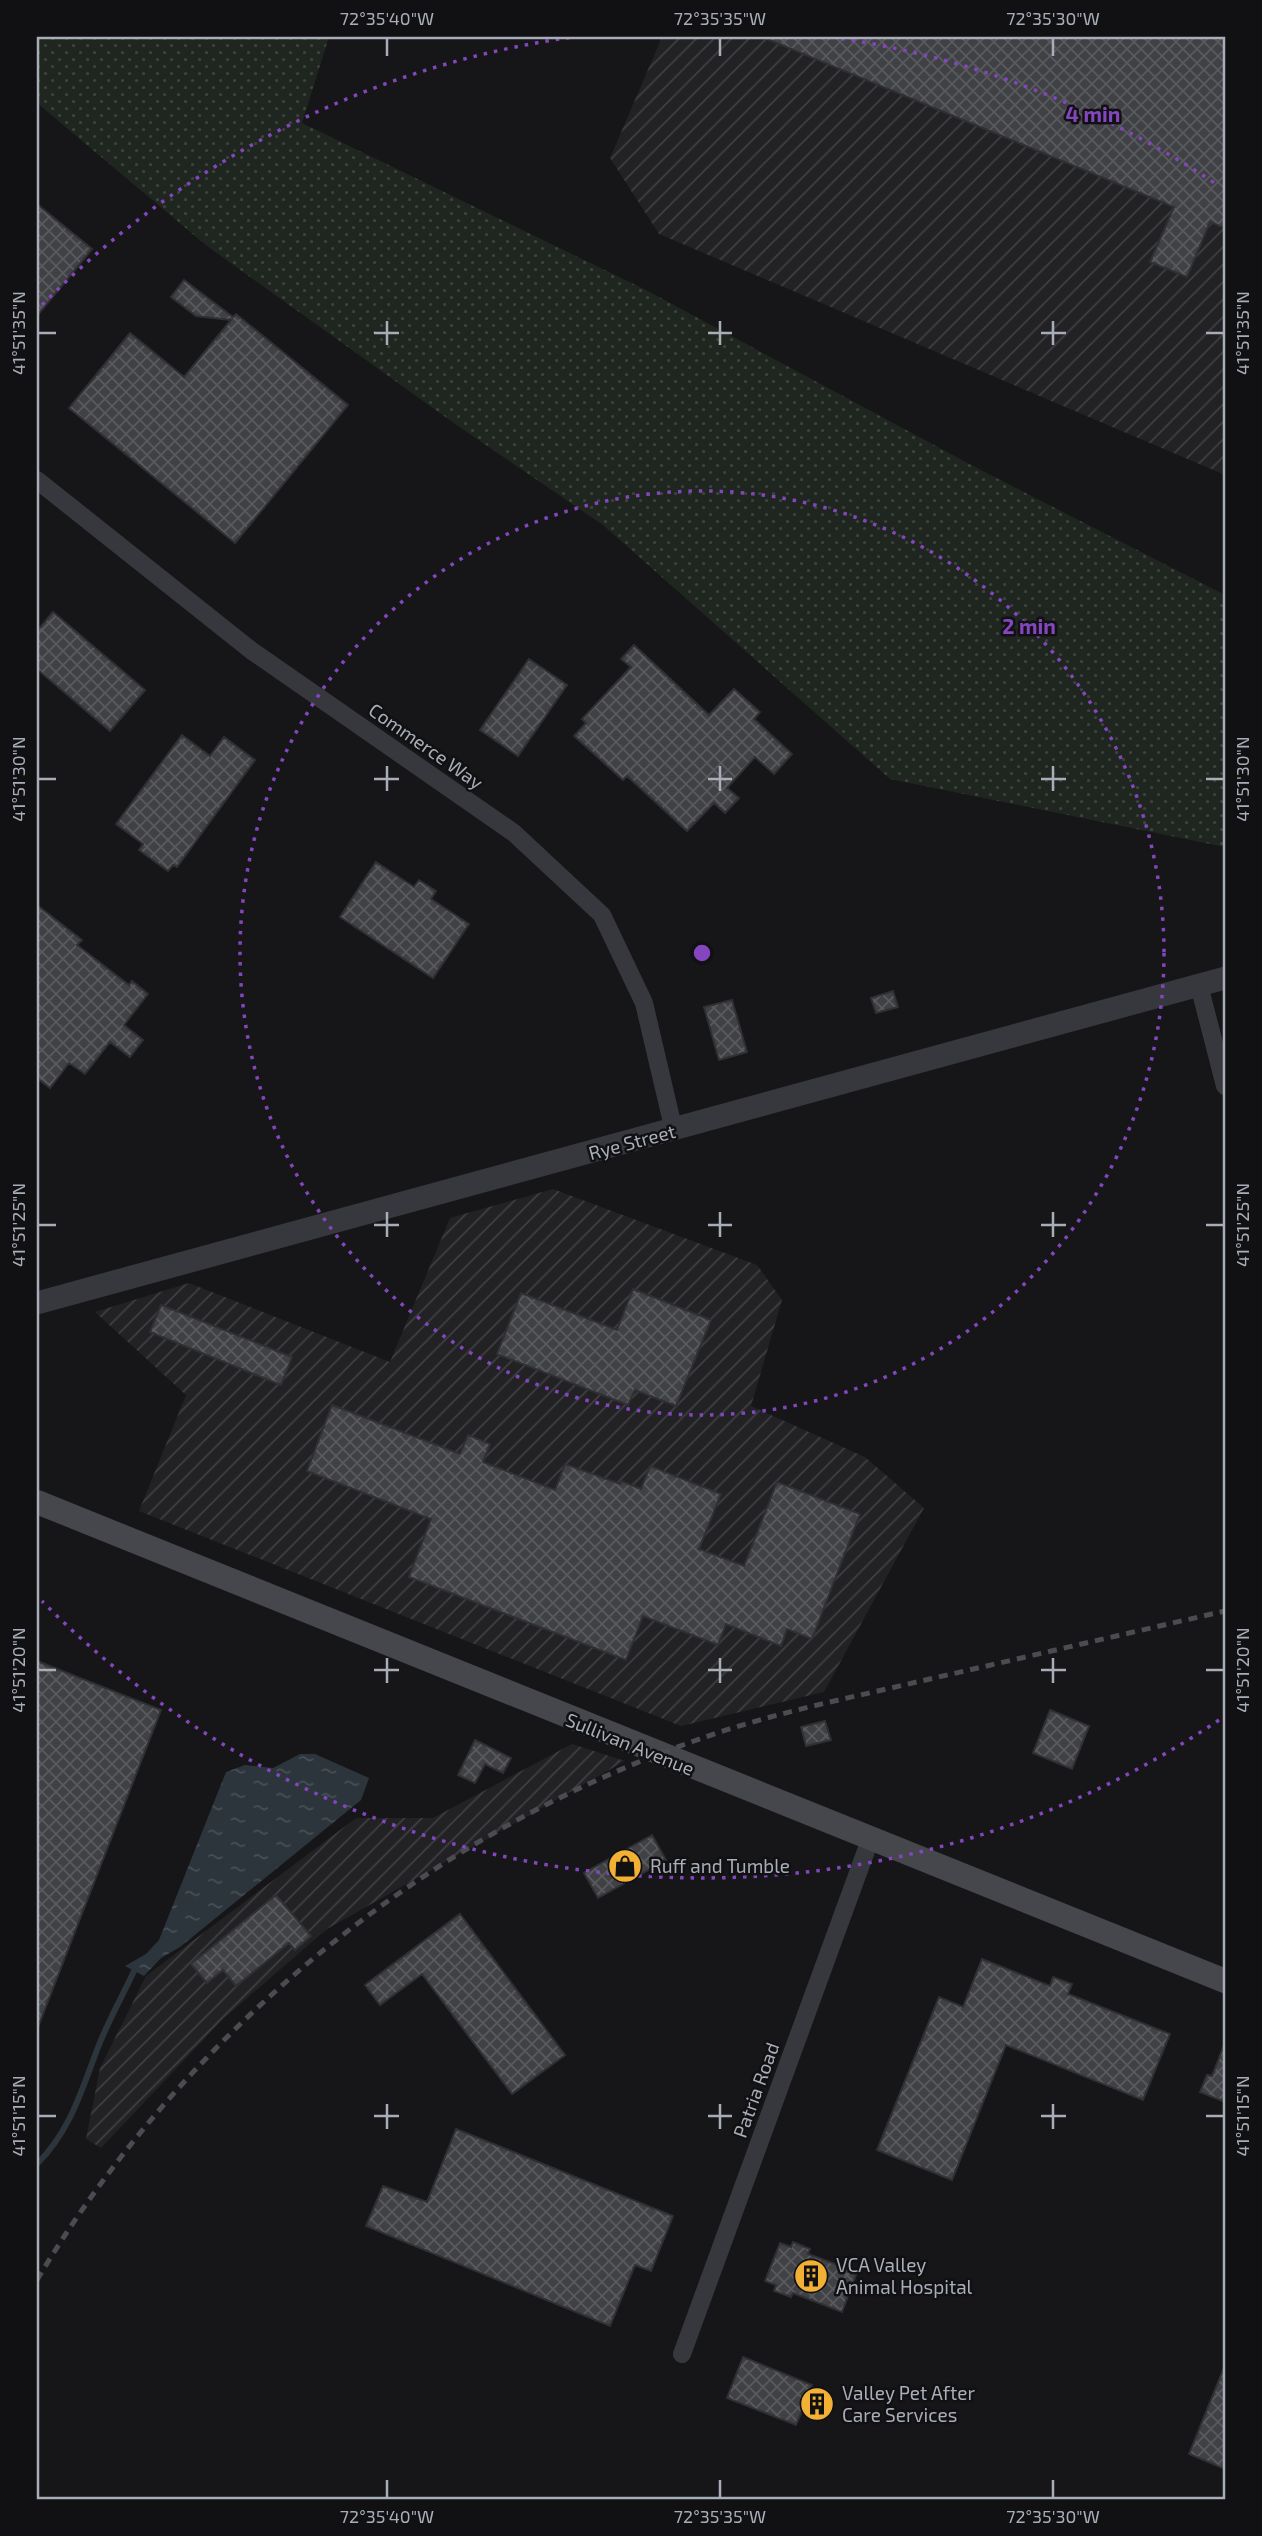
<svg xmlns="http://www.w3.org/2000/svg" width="1262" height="2536" font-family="'Exo 2',sans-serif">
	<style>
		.industrial { fill: url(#industrial-furrows) }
		.grass { fill: url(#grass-dots) }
		.water { fill: url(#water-ripples) }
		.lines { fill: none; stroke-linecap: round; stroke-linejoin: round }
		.stream { stroke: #2c353c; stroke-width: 6 }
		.building { fill: url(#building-cross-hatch); stroke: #303034; stroke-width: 2 }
		.minor { stroke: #37383d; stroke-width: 18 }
		.tertiary { stroke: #37383d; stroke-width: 23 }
		.secondary { stroke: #45474d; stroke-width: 24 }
		.rail { stroke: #4a4c52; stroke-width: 5; stroke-dasharray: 9 7; stroke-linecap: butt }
		.ticks { fill: none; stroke: #a8adb8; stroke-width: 2.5 }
		.ring { fill: none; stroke: #8446be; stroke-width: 3.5; stroke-dasharray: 3.5 7 }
		.labels { text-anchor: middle; stroke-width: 5; stroke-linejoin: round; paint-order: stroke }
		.street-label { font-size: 19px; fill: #a8adb8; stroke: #111113 }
		.poi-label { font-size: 19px; fill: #a8adb8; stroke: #111113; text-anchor: start }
		.centre { fill: #8446be; stroke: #111113; stroke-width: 3.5 }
		.ring-label { font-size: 21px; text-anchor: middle; font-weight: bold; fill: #8446be; stroke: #111113; stroke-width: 5; stroke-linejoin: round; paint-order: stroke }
		.neatline { fill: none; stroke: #a8adb8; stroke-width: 2.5 }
		.ticks-label { font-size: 18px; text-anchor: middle; fill: #a8adb8 }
	</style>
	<defs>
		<pattern id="industrial-furrows" width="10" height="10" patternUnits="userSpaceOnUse" patternTransform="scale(1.75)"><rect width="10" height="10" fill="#222225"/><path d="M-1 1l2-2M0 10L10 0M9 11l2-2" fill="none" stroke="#3f3f43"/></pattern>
		<pattern id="grass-dots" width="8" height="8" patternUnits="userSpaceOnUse" patternTransform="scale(1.75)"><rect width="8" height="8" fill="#1e261f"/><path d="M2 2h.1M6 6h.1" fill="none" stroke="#3c433d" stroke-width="1.8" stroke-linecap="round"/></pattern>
		<pattern id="water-ripples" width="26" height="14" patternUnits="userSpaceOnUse" patternTransform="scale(1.75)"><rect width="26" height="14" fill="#2c353c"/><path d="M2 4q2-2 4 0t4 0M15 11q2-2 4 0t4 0" fill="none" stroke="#485056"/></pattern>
		<pattern id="building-cross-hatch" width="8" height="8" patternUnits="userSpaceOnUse" patternTransform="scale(1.75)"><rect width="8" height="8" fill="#404145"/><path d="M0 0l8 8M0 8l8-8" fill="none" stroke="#595a5e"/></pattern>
	</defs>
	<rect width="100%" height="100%" fill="#161618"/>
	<path class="industrial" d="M662,37h563v438l-566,-241 -49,-76z
		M553,1189l204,76 25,35 -31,106 114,51 59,51 -100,184 -143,34 -542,-215 47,-116 -91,-83 94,-29 201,79 60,-144z
		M572,1744l53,17 -298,168 -103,89 -123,130 -15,-9 14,-71 46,-92 210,-158h77z"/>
	<path class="grass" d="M37,37h292l-27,86 344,167 329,177 250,128v252l-335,-68 -287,-254 -145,-99 -251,-180 -170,-143z"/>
	<path class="water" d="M300,1754h15l54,24 -8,22 -181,147 -19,11 -17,18 -19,-10 21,-12 13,-14 67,-168 19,-7 28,3z"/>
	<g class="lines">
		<path class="stream" d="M37,2164c33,-33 44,-72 60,-114 10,-27 25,-53 37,-79"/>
	</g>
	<path class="building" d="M762,37h463v191l-15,-6 -23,55 -37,-15 24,-55z
		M37,204l55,45 -55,67z
		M184,280l49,37 3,-3 112,91 -113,138 -166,-135 61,-75 54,44 47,-57 -35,-4 -25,-19z
		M53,612l92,78 -35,41 -73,-62v-38z
		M634,645l75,70 25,-26 26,23 -6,7 38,35 -18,20 -19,-17 -28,31 12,10 -14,15 -11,-10 -27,28 -60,-55 -4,4 -49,-44 12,-13 -4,-4 49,-52 -10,-8z
		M529,659l38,26 -49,71 -38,-26z
		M182,735l28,21 14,-19 31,23 -78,107 -4,-2 -5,6 -29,-21 4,-6 -27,-20z
		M376,862l38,25 5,-7 17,11 -5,8 38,25 -36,54 -93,-61z
		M37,905l45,35 -5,5 52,40 3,-4 16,13 -24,31 19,15 -13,17 -20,-15 -25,32 -16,-11 -19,25 -13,-10z
		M893,991l5,16 -22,6 -5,-15z
		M732,1000l15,52 -28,8 -15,-53z
		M633,1289l78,31 -35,86 -41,-16 -7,15 -131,-51 24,-61 96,37z
		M161,1305l131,52 -11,28 -131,-53z
		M332,1405l128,49 8,-19 22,9 -7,18 72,28 10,-26 55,20 1,-3 20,8 9,-23 71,28 -22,55 45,17 33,-84 83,32 -48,125 -25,-10 -6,17 -55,-22 -8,21 -75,-29 -17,44 -217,-83 22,-58 -124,-48z
		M37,1661l124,49 -123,317h-1z
		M1050,1710l39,16 -17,43 -39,-16z
		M825,1721l6,19 -25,6 -5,-19z
		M475,1740l36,18 -8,15 -18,-9 -10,19 -17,-8z
		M652,1835l14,25 -68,38 -14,-25z
		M276,1895l35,41 -16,14 -6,-7 -53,43 -13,-16 -16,13 -16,-19z
		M460,1914l105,141 -53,39 -90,-120 -42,31 -15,-20z
		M982,1959l68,27 3,-9 19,7 -4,10 102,40 -27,66 -137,-55 -54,135 -75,-30 62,-153 24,10z
		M1224,2045h1v57l-25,-10 7,-17 5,1z
		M456,2129l217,87 -22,55 -16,-6 -25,61 -244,-100 17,-40 44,16z
		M793,2242l17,7 -2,5 49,18 -15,40 -49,-19 -2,4 -17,-6 2,-6 -11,-4 15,-38 11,4z
		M743,2357l69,28 -2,5 15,5 -8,22 -15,-6 -6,14 -69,-27z
		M1225,2365v104l-36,-15z"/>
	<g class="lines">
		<path class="minor" d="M37,480l215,171 262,182 88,82 42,88 30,128
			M1199,985l26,101
			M682,2354l188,-514"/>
		<path class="tertiary" d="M37,1303l1188,-325"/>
		<path class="secondary" d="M37,1502l1188,479"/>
		<path class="rail" d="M37,2280c146,-246 387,-444 657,-539 74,-27 151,-42 227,-60 101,-23 203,-47 304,-70"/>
	</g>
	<path class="ticks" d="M387,38v18M720,38v18M1053,38v18M387,321v24M720,321v24M1053,321v24M38,333h18M374,333h25M708,333h24M1041,333h25M1206,333h18M387,766v25M720,766v25M1053,766v25M38,779h18M374,779h25M708,779h24M1041,779h25M1206,779h18M387,1212v25M720,1212v25M1053,1212v25M38,1225h18M374,1225h25M708,1225h24M1041,1225h25M1206,1225h18M387,1658v25M720,1658v25M1053,1658v25M38,1670h18M374,1670h25M708,1670h24M1041,1670h25M1206,1670h18M387,2104v25M720,2104v25M1053,2104v25M38,2116h18M374,2116h25M708,2116h24M1041,2116h25M1206,2116h18M387,2480v18M720,2480v18M1053,2480v18"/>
	<g class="ring">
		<circle cx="702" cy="953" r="462"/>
		<path d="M1219 1720A925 925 0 0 1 42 1601M42 305A925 925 0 0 1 573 37M831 37A925 925 0 0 1 1219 186"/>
	</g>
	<defs>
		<g id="shop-disc" transform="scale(1.75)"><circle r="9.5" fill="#f2b134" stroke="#111113"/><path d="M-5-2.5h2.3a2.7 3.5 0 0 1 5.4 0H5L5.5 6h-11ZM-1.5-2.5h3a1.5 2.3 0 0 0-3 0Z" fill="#111"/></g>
		<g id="building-disc" transform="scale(1.75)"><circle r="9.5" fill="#f2b134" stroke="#111113"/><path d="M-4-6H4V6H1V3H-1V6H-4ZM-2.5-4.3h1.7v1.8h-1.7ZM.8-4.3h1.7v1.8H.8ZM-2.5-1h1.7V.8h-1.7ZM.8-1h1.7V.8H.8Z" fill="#111"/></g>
	</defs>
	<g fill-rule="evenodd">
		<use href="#shop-disc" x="625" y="1866"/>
		<use href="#building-disc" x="811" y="2276"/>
		<use href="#building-disc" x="817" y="2404"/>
	</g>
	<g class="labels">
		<g class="street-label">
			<text transform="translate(426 746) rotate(35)" y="7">Commerce Way</text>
			<text transform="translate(632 1142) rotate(-15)" y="7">Rye Street</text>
			<text transform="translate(630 1744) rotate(22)" y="7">Sullivan Avenue</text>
			<text transform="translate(756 2090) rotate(-70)" y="7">Patria Road</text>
		</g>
		<g class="poi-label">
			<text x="650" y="1873">Ruff and Tumble</text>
			<text x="836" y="2272">VCA Valley<tspan x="836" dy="22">Animal Hospital</tspan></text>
			<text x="842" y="2400">Valley Pet After<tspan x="842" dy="22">Care Services</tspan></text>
		</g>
	</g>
	<circle cx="702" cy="953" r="10" class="centre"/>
	<g class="ring-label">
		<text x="1093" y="122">4 min</text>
		<text x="1029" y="634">2 min</text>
	</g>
	<rect width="1262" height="2536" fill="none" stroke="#111113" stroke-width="77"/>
	<rect x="38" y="38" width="1186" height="2460" class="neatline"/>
	<g class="ticks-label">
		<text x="387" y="25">72°35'40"W</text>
		<text x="720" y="25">72°35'35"W</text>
		<text x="1053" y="25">72°35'30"W</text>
		<text transform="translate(19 333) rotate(-90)" y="6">41°51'35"N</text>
		<text transform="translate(1243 333) rotate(-90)" y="6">41°51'35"N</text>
		<text transform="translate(19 779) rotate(-90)" y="6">41°51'30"N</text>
		<text transform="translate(1243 779) rotate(-90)" y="6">41°51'30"N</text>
		<text transform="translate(19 1225) rotate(-90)" y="6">41°51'25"N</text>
		<text transform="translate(1243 1225) rotate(-90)" y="6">41°51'25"N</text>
		<text transform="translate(19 1670) rotate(-90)" y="6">41°51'20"N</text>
		<text transform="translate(1243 1670) rotate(-90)" y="6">41°51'20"N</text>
		<text transform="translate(19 2116) rotate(-90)" y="6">41°51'15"N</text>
		<text transform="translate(1243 2116) rotate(-90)" y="6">41°51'15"N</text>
		<text x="387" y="2523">72°35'40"W</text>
		<text x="720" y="2523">72°35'35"W</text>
		<text x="1053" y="2523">72°35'30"W</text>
	</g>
</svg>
